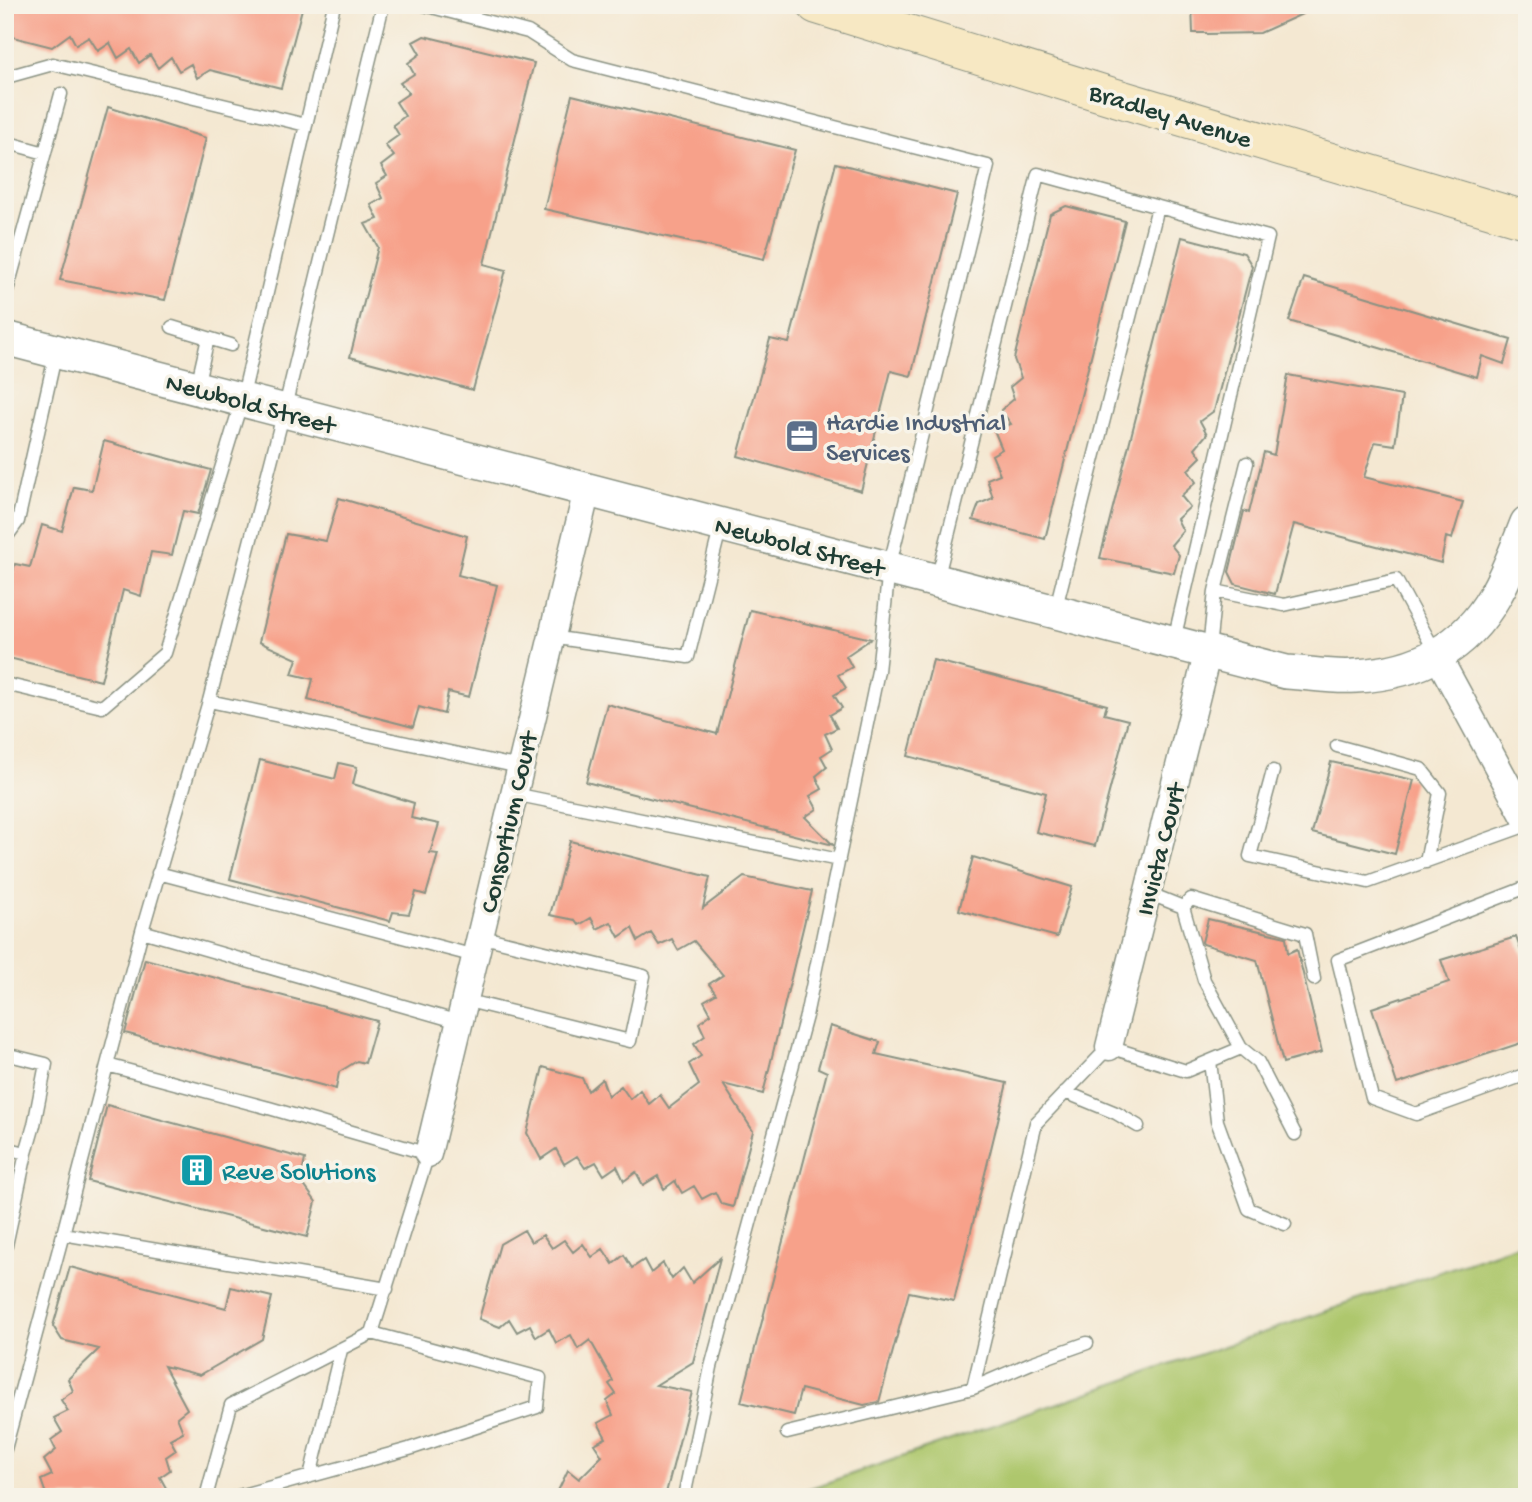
<svg xmlns="http://www.w3.org/2000/svg" width="1532" height="1502" font-family="'Gochi Hand',sans-serif">
	<style>
		.green { fill: #aec76d; stroke: #668250; stroke-width: 2 }
		.building { fill: #f7a18a }
		.lines { fill: none; stroke-linecap: round; stroke-linejoin: round }
		.service-casing { stroke: #8a9283; stroke-width: 15 }
		.minor-casing { stroke: #8a9283; stroke-width: 29 }
		.tertiary-casing { stroke: #8a9283; stroke-width: 36 }
		.secondary-casing { stroke: #8a9283; stroke-width: 39 }
		.service { stroke: #fff; stroke-width: 12 }
		.minor { stroke: #fff; stroke-width: 26 }
		.tertiary { stroke: #fff; stroke-width: 33 }
		.secondary { stroke: #f7e8c3; stroke-width: 37 }
		.labels { text-anchor: middle; stroke-width: 7; stroke-linejoin: round; paint-order: stroke }
		.street-label { font-size: 26px; fill: #1f3d34; stroke: #f7f3e8 }
		.service-label { font-size: 26px; fill: #4e5e75; stroke: #f7f3e8; text-anchor: start }
		.culture-label { font-size: 26px; fill: #0d838f; stroke: #f7f3e8; text-anchor: start }
	</style>
	<rect width="100%" height="100%" fill="#f7f3e8"/>
	<filter id="ink" filterUnits="userSpaceOnUse"><feTurbulence type="fractalNoise" baseFrequency=".0143" numOctaves="2"/><feDisplacementMap in="SourceGraphic" scale="14" xChannelSelector="R" yChannelSelector="G"/><feConvolveMatrix kernelMatrix="1 2 1 2 8 2 1 2 1" color-interpolation-filters="sRGB"/></filter>
	<filter id="wash" filterUnits="userSpaceOnUse"><feTurbulence type="fractalNoise" baseFrequency=".00686" numOctaves="4" result="noise"/><feDisplacementMap in="SourceGraphic" scale="28" xChannelSelector="R" yChannelSelector="G"/><feGaussianBlur stdDeviation="1.57" result="paint"/><feColorMatrix in="noise" values="0 0 0 0 0 0 0 0 0 0 0 0 0 0 0 0 0 1.4 0 .05"/><feComposite in="paint" operator="in"/></filter>
	<g filter="url(#wash)">
		<rect width="100%" height="100%" fill="#f4e8d2"/>
		<path class="green" d="M1527,1242v255h-742z"/>
		<g id="blocks">
			<path class="building" d="M5,5h298l-22,83 -71,-18 -13,8 -6,-14 -12,7 -8,-14 -13,11 -8,-13 -11,8 -8,-14 -13,9 -8,-15 -12,8 -9,-14 -13,8 -6,-11 -18,13 -47,-12z
				M1192,5h130l-62,28 -54,1v-1h-13z
				M424,36l110,27 -50,201 22,6 -33,120 -123,-33 28,-110 -13,-23 13,-5 -7,-14 12,-7 -7,-15 11,-7 -6,-10 13,-10 -9,-11 14,-10 -6,-10 12,-9 -9,-14 13,-9 -9,-10 14,-9 -6,-11 12,-9 -7,-12z
				M572,95l223,55 -31,109 -220,-50z
				M108,107l98,31 -41,162 -105,-20z
				M836,163l121,31 -46,182 -20,-5 -30,120 -123,-35 32,-117 19,4z
				M1066,206l59,15 -80,318 -72,-19 6,-16 14,-6 -6,-19 13,-5 -8,-19 10,-6 -8,-19 17,-6 -10,-14 13,-11 -4,-12 11,-9 -7,-19 36,-145z
				M1182,237l62,16 8,13 -38,145 -14,10 7,13 -12,14 6,9 -13,13 8,12 -15,14 9,11 -13,12 6,12 -12,14 8,10 -5,18 -74,-15z
				M1304,278l207,62 -7,24 -22,-8 -5,21 -188,-56z
				M1288,375l114,21 -7,49 -20,-3 -11,35 99,25 -11,37 -6,-2 -5,26 -147,-39 -19,70 -40,-10 -6,-12 15,-61 5,2 15,-61 10,3z
				M104,441l107,29 -13,44 -15,-3 -11,44 -21,-3 -10,44 -18,-6 -22,91 -96,-24v-54l10,-39 15,3 12,-42 20,6 12,-44 18,3z
				M339,498l128,38 -9,39 39,10 -28,112 -21,-5 -4,22 -25,-7 -6,20 -105,-27 5,-21 -21,-5 5,-15 -38,-17 27,-108 40,7z
				M750,610l121,29 -25,17 6,11 -14,8 8,13 -12,7 8,13 -12,7 7,13 -12,6 7,15 -11,7 6,11 -11,9 6,13 -12,7 7,13 -12,8 28,28 -247,-63 21,-78 110,30z
				M933,660l174,45 -3,9 24,6 -33,126 -59,-14 10,-39 -138,-37z
				M260,760l75,19 4,-16 18,4 -4,17 61,19 -3,15 28,6 -9,29 8,1 -12,41 -10,-3 -7,22 -16,-2 -3,9 -160,-42z
				M1331,762l83,18 -19,74 -83,-21z
				M570,841l140,36 -7,31 41,-31 68,14 -49,203 -40,-10 30,47 -20,76 -12,-3 -6,-12 -13,7 -8,-13 -12,7 -7,-12 -11,8 -6,-13 -15,9 -7,-13 -12,9 -7,-15 -13,9 -8,-13 -11,6 -8,-12 -13,8 -8,-15 -15,10 -14,-26 16,-66 39,11 6,13 14,-12 6,17 13,-10 9,13 10,-9 9,14 11,-9 9,13 30,-23 -10,-21 12,-8 -7,-12 11,-8 -6,-13 12,-9 -7,-13 12,-7 -7,-10 14,-9 -29,-34 -16,9 -6,-11 -13,6 -8,-12 -13,8 -6,-13 -13,9 -8,-15 -14,7 -6,-11 -12,7 -4,-5 -25,-5z
				M973,857l99,30 -15,50 -98,-27z
				M1208,919l78,18 2,16 9,-4 25,103 -39,11 -26,-103 -54,-16 -1,-2z
				M1516,937l11,30v74l-130,43 -25,-76 77,-26 -8,-22z
				M145,959l232,62 -12,42 -8,-2 -18,11 -3,17 -211,-56z
				M830,1026l50,16 -4,12 131,29 -53,218 -45,-9 -30,110 -15,3 -63,-16 -7,26 -53,-13 86,-330 -9,-4z
				M107,1105l198,54 -4,22 15,21 -9,35 -219,-56z
				M524,1230l7,12 12,-7 9,13 12,-8 9,12 10,-8 9,13 11,-8 10,15 11,-9 8,13 12,-8 7,13 12,-10 9,16 11,-11 9,15 28,-25 -27,104 -37,23 36,7 -27,105h-110l13,-27 11,9 23,-23 -8,-12 12,-6 -8,-15 15,-8 -6,-14 9,-7 -7,-10 4,-3 -23,-41 -12,9 -7,-14 -15,8 -7,-14 -13,8 -6,-12 -13,7 -8,-13 -9,8 -21,-8 21,-75z
				M70,1267l156,41 5,-21 41,10 -10,42 -62,36 -36,-9 23,43 -10,8 6,15 -13,7 6,11 -10,7 4,13 -10,7 6,11 -13,9h-106l-6,-17 11,-5 -8,-15 12,-10 -5,-10 11,-8 -8,-14 14,-7 -7,-11 12,-9 -5,-12 31,-30 -37,-9 -9,-14z"/>
		</g>
	</g>
	<g filter="url(#ink)">
		<use href="#blocks" fill-opacity="0" stroke="#8a9283" stroke-width="2"/>
		<g class="lines">
			<g class="service-casing">
				<path id="service" d="M383,5l-99,406 -75,290 -67,230 -79,303 324,55
					M424,5l104,27 44,28 416,106 -99,402 -11,103 -72,345 -95,351 -27,130
					M5,75l5,1 43,-12 253,61
					M5,101v4
					M5,142l40,11
					M5,298l56,-204
					M172,327l59,18
					M197,386l11,-48
					M5,539l13,-18 38,-169
					M937,580l101,-406 230,63 -94,403
					M1215,591l32,-128
					M1055,611l103,-404
					M551,637l137,20 33,-132
					M1209,649l6,-58 69,14 112,-25 41,75
					M5,684l97,23 63,-54 77,-253 92,-395
					M209,701l311,66
					M1337,746l84,23 19,24 -14,69
					M1273,771l-23,85 118,26 159,-57
					M514,794l325,66
					M158,873l317,83
					M1527,887l-189,73 34,138 44,16 111,-40
					M1183,907l8,-8 114,35 9,45
					M142,931l317,91
					M464,1000l166,41 14,-65 -165,-40
					M1241,1048l17,14 37,72
					M5,1054l41,10 -12,61 -8,28 -21,-5
					M1210,1061l7,60 32,88 36,15
					M107,1065l162,43 159,46 -56,179
					M1065,1092l51,21 22,13
					M5,1250l21,-97
					M1087,1343l-56,20 -58,25 63,-265 73,-76 77,24 55,-23 -37,-68 -21,-73 -35,-14
					M787,1433l186,-45
					M5,1449l58,-215
					M310,1476l31,-126
					M206,1497l25,-92 141,-72 168,45 -3,29 -128,42 -174,48"/>
			</g>
			<g class="minor-casing">
				<path id="minor" d="M1437,655l90,166
					M1109,1047l99,-396
					M428,1154l159,-664"/>
			</g>
			<g class="tertiary-casing">
				<path id="tertiary" d="M5,338l1281,334c23,1 47,6 70,4 59,-3 108,-26 138,-79 14,-23 23,-49 33,-74"/>
			</g>
			<g class="secondary-casing">
				<path id="secondary" d="M816,5l298,92 413,123"/>
			</g>
			<use href="#service" class="service"/>
			<use href="#minor" class="minor"/>
			<use href="#tertiary" class="tertiary"/>
			<use href="#secondary" class="secondary"/>
		</g>
	</g>
	<defs>
		<g id="office-square" transform="scale(1.75)"><rect x="-9" y="-9" width="18" height="18" rx="4" fill="#5c6f8a" stroke="#f7f3e8"/><path d="M-6-3h4V-5.5h4V-3h4V5H-6ZM-1-4.5V-3h2v-1.5ZM-6 0V1H6V0Z" fill="#fff"/></g>
		<g id="building-square" transform="scale(1.75)"><rect x="-9" y="-9" width="18" height="18" rx="4" fill="#0f9aa8" stroke="#f7f3e8"/><path d="M-4-6H4V6H1V3H-1V6H-4ZM-2.5-4.3h1.7v1.8h-1.7ZM.8-4.3h1.7v1.8H.8ZM-2.5-1h1.7V.8h-1.7ZM.8-1h1.7V.8H.8Z" fill="#fff"/></g>
	</defs>
	<g fill-rule="evenodd">
		<use href="#office-square" x="802" y="436"/>
		<use href="#building-square" x="197" y="1170"/>
	</g>
	<g class="labels">
		<g class="street-label">
			<text transform="translate(1171 114) rotate(17)" y="9">Bradley Avenue</text>
			<text transform="translate(251 402) rotate(15)" y="9">Newbold Street</text>
			<text transform="translate(800 545) rotate(15)" y="9">Newbold Street</text>
			<text transform="translate(507 822) rotate(-77)" y="9">Consortium Court</text>
			<text transform="translate(1159 849) rotate(-76)" y="9">Invicta Court</text>
		</g>
		<g class="service-label">
			<text x="826" y="430">Hardie Industrial<tspan x="826" dy="30">Services</tspan></text>
		</g>
		<g class="culture-label">
			<text x="222" y="1179">Reve Solutions</text>
		</g>
	</g>
	<rect width="1532" height="1502" fill="none" stroke="#f7f3e8" stroke-width="28"/>
</svg>
